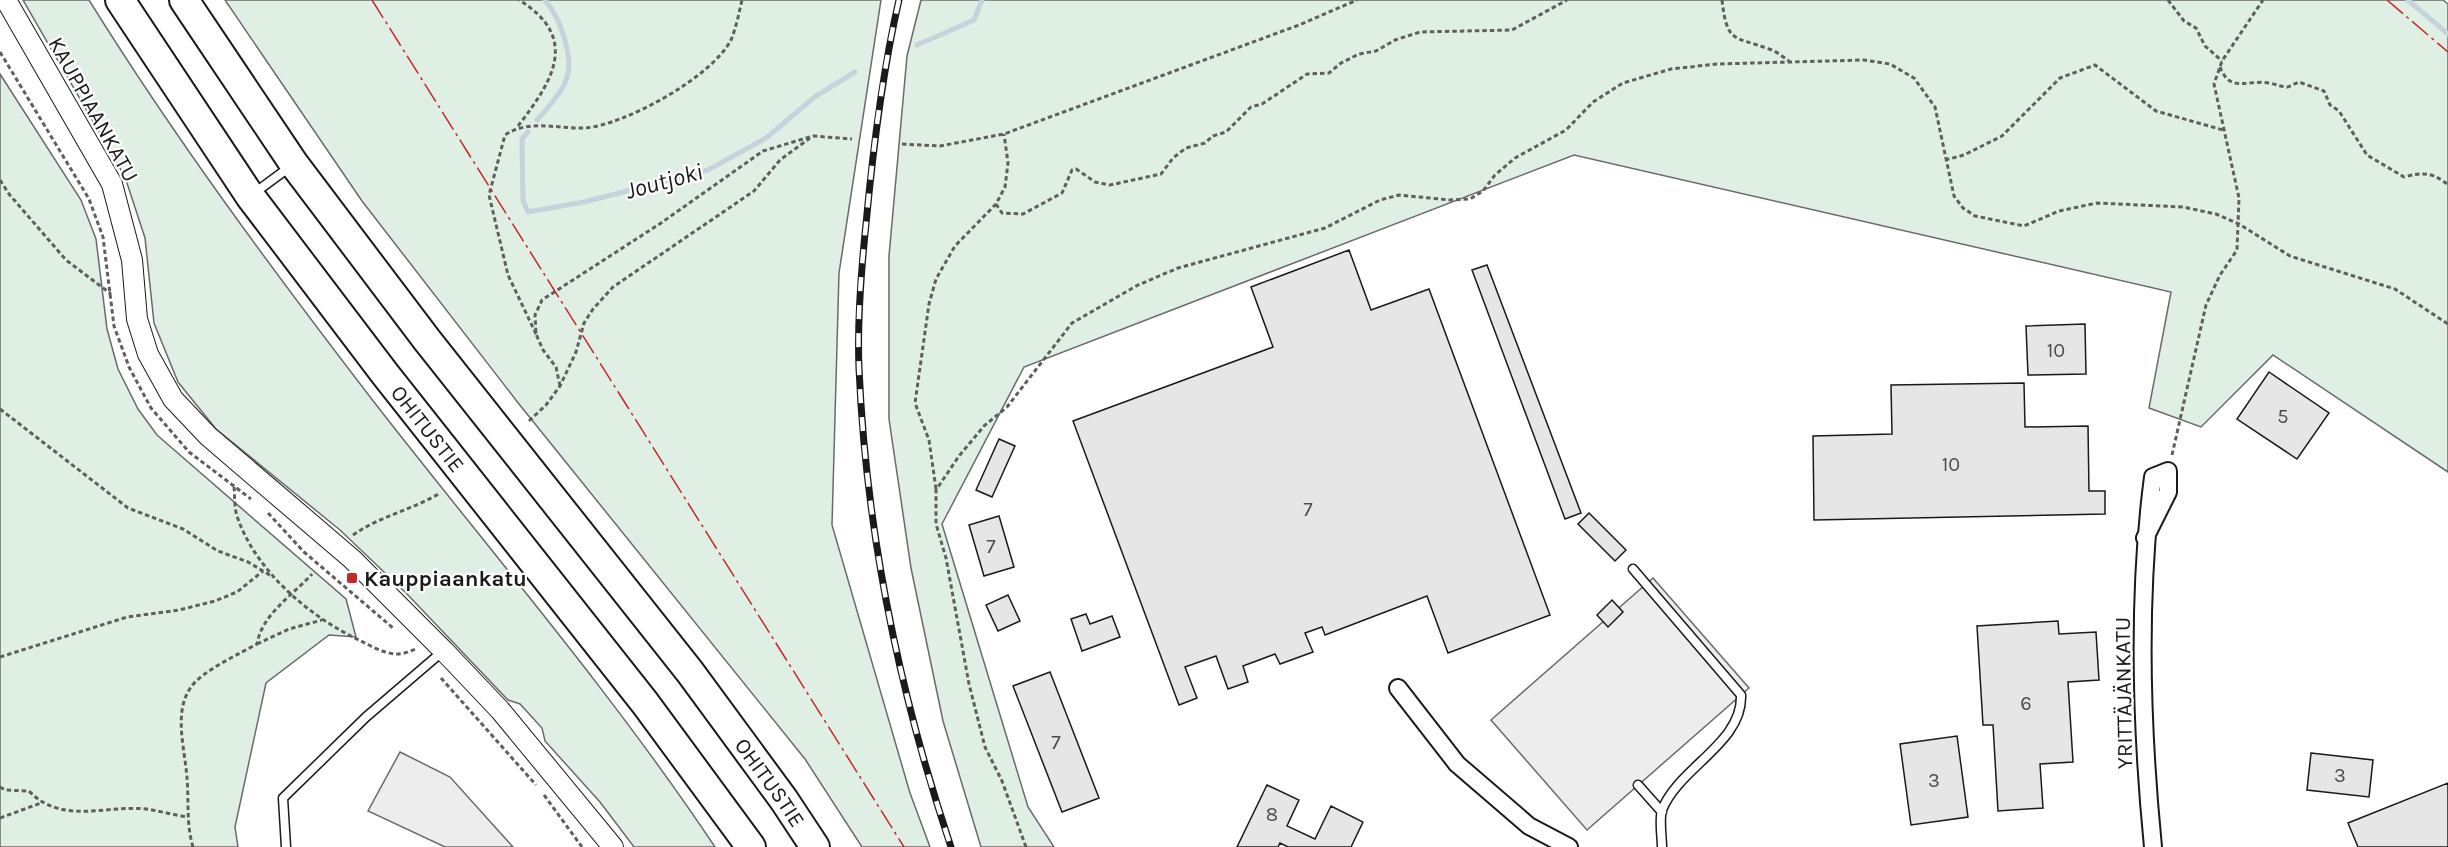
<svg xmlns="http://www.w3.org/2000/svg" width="2448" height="847" font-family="Karla,sans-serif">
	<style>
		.green { fill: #e0efe3; stroke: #6a6a6a; stroke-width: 1.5 }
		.parking { fill: #ededed; stroke: #6a6a6a; stroke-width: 1.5 }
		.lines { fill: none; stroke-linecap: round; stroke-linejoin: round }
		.stream { stroke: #c6d2dc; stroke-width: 5 }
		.building { fill: #e6e6e6; stroke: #1a1a1a; stroke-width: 1.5 }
		.service-casing { stroke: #1a1a1a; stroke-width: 11 }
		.minor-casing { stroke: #1a1a1a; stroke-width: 20 }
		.tertiary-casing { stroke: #1a1a1a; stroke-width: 22 }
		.motorway-casing { stroke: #1a1a1a; stroke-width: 32 }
		.path { stroke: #5f5f5f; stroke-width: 3; stroke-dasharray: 4.5 3; stroke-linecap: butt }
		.service { stroke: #fff; stroke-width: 8 }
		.minor { stroke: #fff; stroke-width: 16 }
		.tertiary { stroke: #fff; stroke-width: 20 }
		.motorway { stroke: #fff; stroke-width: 28 }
		.rail-casing { stroke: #1a1a1a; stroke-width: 7 }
		.rail { stroke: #fff; stroke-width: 4.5; stroke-dasharray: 14; stroke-linecap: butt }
		.power { stroke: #c62828; stroke-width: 1.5; stroke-dasharray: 21 4.5 3 4.5; stroke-linecap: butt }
		.poi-dot { fill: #c62828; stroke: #fff; stroke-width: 2 }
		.labels { text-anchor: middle; stroke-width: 4.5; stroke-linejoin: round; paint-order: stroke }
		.number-label { font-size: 20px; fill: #4d4d4d }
		.street-label { font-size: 22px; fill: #1a1a1a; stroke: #fff }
		.poi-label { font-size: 22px; font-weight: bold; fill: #1a1a1a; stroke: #fff; text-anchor: start }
		.water-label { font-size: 24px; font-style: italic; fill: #1a1a1a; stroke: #fff }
	</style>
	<rect width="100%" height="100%" fill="#fff"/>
	<path class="green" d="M23,0h66c87,140 185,272 285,402 115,148 237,289 341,445h-81l-34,-45 -55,-61 -3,-13 -22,-24 -12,-4 -101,-106 -67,-64 -124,-101 -38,-47 -24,-59 -9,-85 -20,-61z
		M225,0h656l-42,273 -7,252 78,268 20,54h-68l-57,-88 -286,-355 -157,-203z
		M921,0h1522l5,4v468l-175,-117 -72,72 -52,-19 22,-116 -597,-137 -550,212 -82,157 86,283 26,40h-73l-38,-126 -32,-153 -22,-149v-163l18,-200z
		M0,74l81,126 15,39 11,90 11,40 20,40 19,26 189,164 10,38 -27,-2 -63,48 -31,144 3,20h-238z"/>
	<path class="parking" d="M1653,578l96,110 -162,142 -96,-110z
		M400,752l50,25 63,70h-68l-77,-36z"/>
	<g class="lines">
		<path class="stream" d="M2408,0l40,34
			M917,45l57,-25 8,-20
			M537,120c10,-11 22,-24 28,-37 11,-22 -5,-66 -20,-83
			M528,132l-6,7 1,61 5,12 56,-10 124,-32 58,-32 50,-42 39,-24"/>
	</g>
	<path class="building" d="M1349,250l22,60 58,-21 121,326 -102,38 -21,-57 -102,39 -3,-8 -17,6 8,19 -33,12 -5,-10 -32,12 5,16 -20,7 -12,-33 -31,11 12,31 -18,7 -106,-284 200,-74 -22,-60z
		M1487,265l94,248 -16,6 -93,-249z
		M2085,324l1,50 -58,1 -2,-49z
		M2269,372l60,41 -32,46 -60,-40z
		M2024,383l1,44 63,-1 1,65h16v23l-291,6 -1,-84 79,-2 -1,-49z
		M999,439l16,7 -23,51 -16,-7z
		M1589,513l37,37 -11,11 -37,-37z
		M999,516l15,51 -30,9 -15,-51z
		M1008,595l12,26 -22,10 -12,-26z
		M1612,600l11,12 -15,15 -11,-12z
		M1086,614l4,10 22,-8 8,21 -38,14 -11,-32z
		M2058,621l1,13 37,-2 3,48 -31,2 5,80 -33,2 3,44 -45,3 -5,-86h-10l-6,-99z
		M1050,672l49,126 -37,14 -49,-126z
		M1957,736l11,81 -57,8 -11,-81z
		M2311,753l62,7 -4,37 -62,-7z
		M2448,783v64h-90l-10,-24z
		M1267,785l32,15 -12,26 28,13 16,-33 32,16 -12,25h-63l-8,-4 -2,4h-41z"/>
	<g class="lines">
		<g class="service-casing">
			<path id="service" d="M253,194l38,-28
				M1633,569l108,126c2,48 -62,72 -79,115 -3,10 0,27 0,37
				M1638,785l24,27
				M286,847l-3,-49 83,-81 77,-66"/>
		</g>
		<g class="minor-casing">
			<path id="minor" d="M2145,538l23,-46v-21l-15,6c-16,122 -12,248 0,370
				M1398,688l59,76 72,62 40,21"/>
		</g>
		<g class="tertiary-casing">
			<path id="tertiary" d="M6,0l106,184 20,76 5,59 11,35 25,45 35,37 144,123 92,92 56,59 113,137"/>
		</g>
		<g class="motorway-casing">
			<g id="motorway">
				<path id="s1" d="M120,0l130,196 135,178 260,329 106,144"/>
				<path id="s2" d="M184,0l110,164 133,176 263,332 94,128 31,47"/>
			</g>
		</g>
		<path class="path" d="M1722,0c5,44 12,36 47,49 7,2 14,8 20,12
			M2168,0l16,21 12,7 9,18 17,15
			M0,52l89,147 14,38 11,89 15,41 22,41 38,44 62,47
			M2220,67c10,27 29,12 49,16 7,1 12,4 19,4l11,-5 25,9 6,14 9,6 28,44 37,22c18,-5 29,-5 44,8
			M518,126c34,-44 63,-88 1,-126
			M902,144l38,2 64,-12 295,-109 58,-25
			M1945,160l19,-5 38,-19 58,-58 35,-13 61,46 67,19
			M0,180l9,14 57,66 45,34
			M996,204l6,9 21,1 39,-21 10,-23 4,-1 19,13 15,3 51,-11 12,-16 13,-10 19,-5 8,-7 13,-4 25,-25 11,-3 45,-30 22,-1 12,-10 18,-9 17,-3 19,-11 25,-8 92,-2 55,-30
			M536,334l-28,-59 -19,-80 16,-60c24,-16 52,-6 80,-7 40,-3 127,-51 146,-88 5,-12 8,-27 11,-40
			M560,386l-4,-19 -13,-17 -7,-16 -1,-19 7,-15 119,-77 102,-72 50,-15 39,3
			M0,409l128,99 55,21 35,22 30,11 25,15
			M529,421l17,-16 14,-19 16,-34 8,-29 9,-14 20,-22 141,-96 26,-31 30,-22
			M2172,455l34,-150 14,-30 17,-25 2,-52 -25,-114 8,-23 41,-61
			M234,487c1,10 0,22 4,32 19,53 72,98 121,121 12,6 25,14 39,14 6,0 12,-3 18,-5
			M936,489l-7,-49 -14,-37 14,-99 7,-25 19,-33 41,-42 9,-17 3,-24 -4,-29
			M268,513l36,39 89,76
			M353,535c27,-19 59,-25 87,-42
			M257,644l32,-15 33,-9
			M0,657l127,-40 52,-7 36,-9 22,-9 26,-21
			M441,678l95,107
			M0,787l5,3 24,1c33,34 75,14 117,18 14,2 28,6 42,8
			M544,795l38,52
			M0,818l41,-15
			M193,847c-7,-23 -4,-46 -6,-69 -2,-29 -14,-66 4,-91 11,-16 48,-33 66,-43 5,-30 36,-49 55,-70
			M1026,847l-24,-66 -17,-34 -16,-63 -23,-126 -10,-34v-34l23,-34 25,-30 23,-19 65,-84 66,-38 40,-17 147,-40 55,-28 19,-5 51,5 20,-1 13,-8 12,-16 20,-17 51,-28 27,-28 30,-19 48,-14 46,-5 147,-4 26,4 24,14 21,29 19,89 9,12 12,8 49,10 35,-15 38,-8 86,4 33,7 23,10 51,32 105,33 53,35"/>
		<use href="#service" class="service"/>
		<use href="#minor" class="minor"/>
		<use href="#tertiary" class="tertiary"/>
		<use href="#motorway" class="motorway"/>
		<g class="rail-casing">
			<path id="rail" d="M899,0c-17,73 -26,149 -33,224 -5,48 -9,96 -7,144 7,164 40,324 92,479"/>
		</g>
		<use href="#rail" class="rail"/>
		<path class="power" d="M372,0l532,847
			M2387,0l61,52"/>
	</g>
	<rect class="poi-dot" x="346" y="572" width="12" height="12" rx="3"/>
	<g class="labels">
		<g class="number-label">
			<text x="2056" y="357">10</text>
			<text x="2283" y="423">5</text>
			<text x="1951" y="471">10</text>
			<text x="1308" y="516">7</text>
			<text x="991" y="553">7</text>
			<text x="2026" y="710">6</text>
			<text x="1056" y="749">7</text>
			<text x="2340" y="782">3</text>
			<text x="1934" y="787">3</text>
			<text x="1272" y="821">8</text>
		</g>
		<g class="street-label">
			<text transform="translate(94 109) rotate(61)" y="8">KAUPPIAANKATU</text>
			<text dy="8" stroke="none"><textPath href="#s1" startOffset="528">OHITUSTIE</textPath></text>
			<text transform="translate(2123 693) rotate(-91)" y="8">YRITTÄJÄNKATU</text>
			<text dy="8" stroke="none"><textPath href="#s2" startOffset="978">OHITUSTIE</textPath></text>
		</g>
		<g class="poi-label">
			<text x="364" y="586">Kauppiaankatu</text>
		</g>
		<g class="water-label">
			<text transform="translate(664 181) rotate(-15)" y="8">Joutjoki</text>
		</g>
	</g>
</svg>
